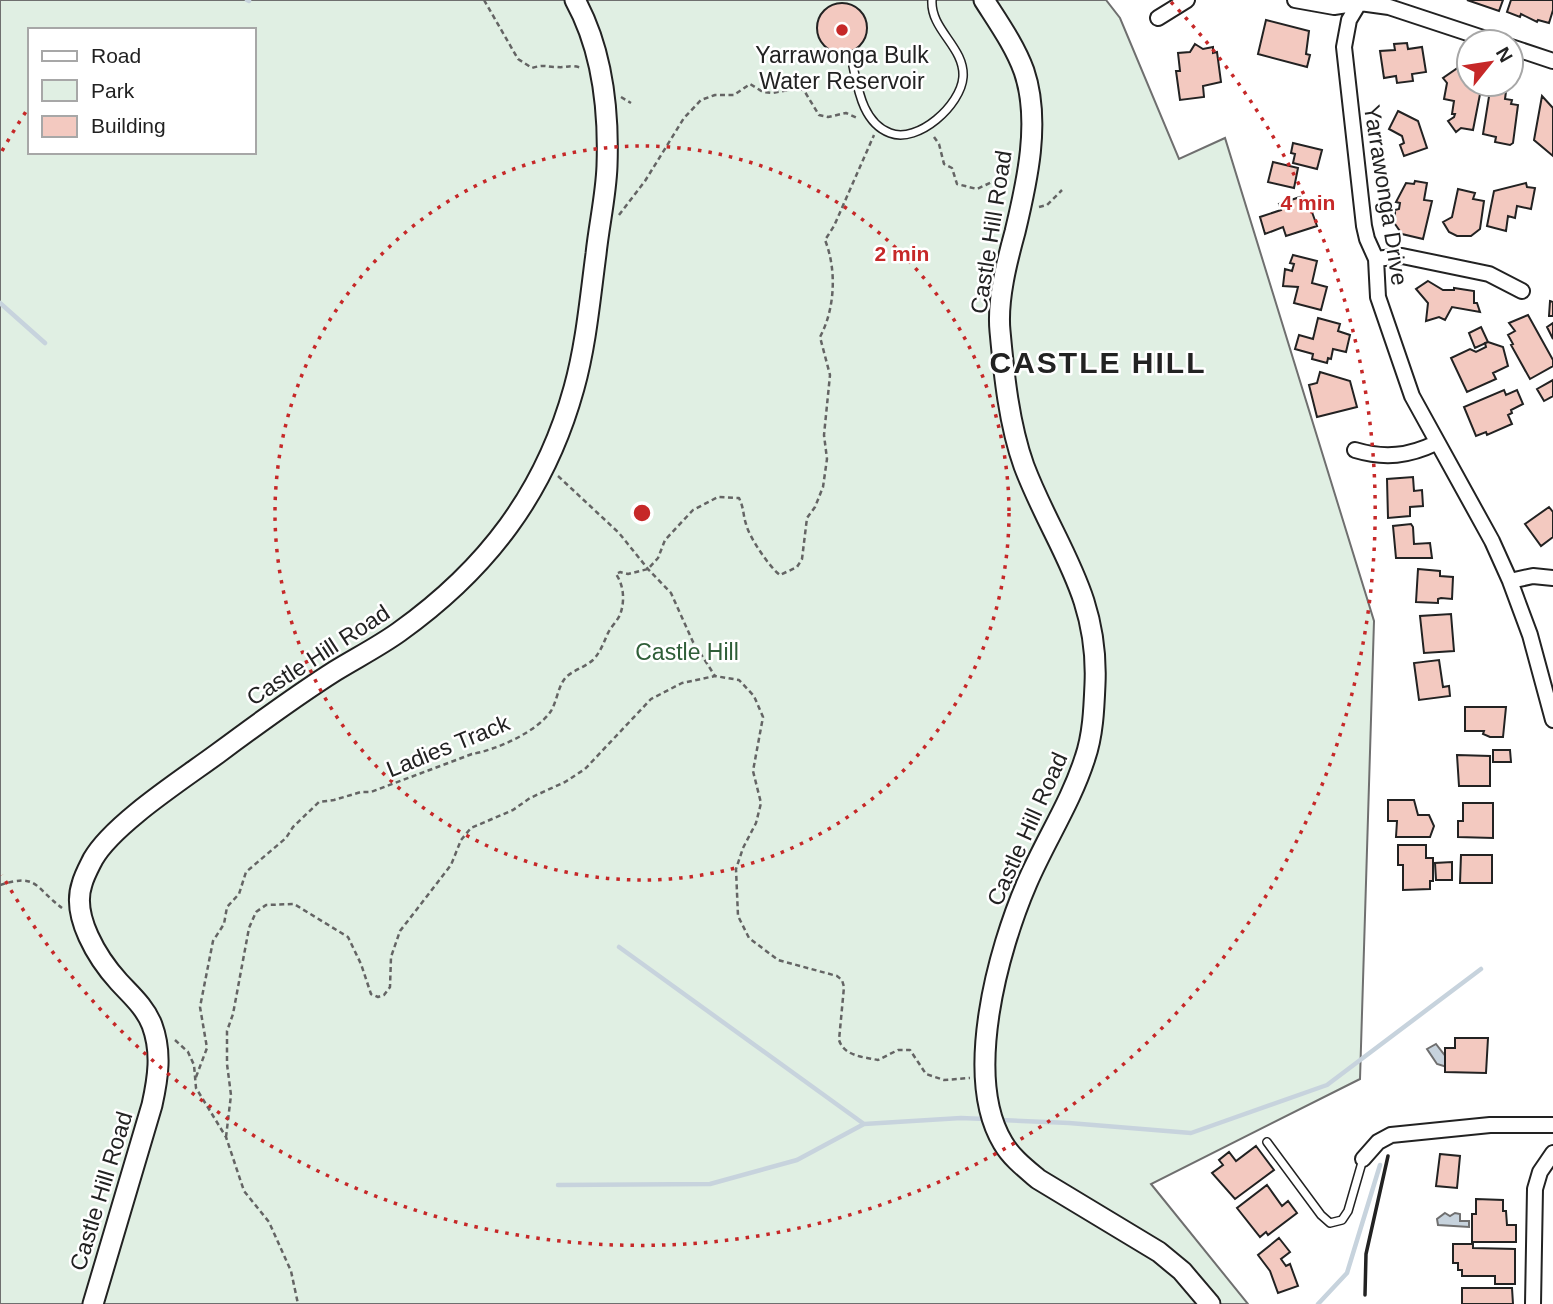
<svg xmlns="http://www.w3.org/2000/svg" width="1553" height="1304" font-family="Arial,sans-serif">
	<style>
		.green { fill: #e0efe3; stroke: #6f6f6f; stroke-width: 2; fill-rule: evenodd }
		.water { fill: #c7d3dd; stroke: #6f6f6f; stroke-width: 2 }
		.lines { fill: none; stroke-linecap: round; stroke-linejoin: round }
		.stream { stroke: #c7d3dd; stroke-width: 4.5 }
		.building { fill: #f3c9c0; stroke: #222; stroke-width: 2 }
		.service-casing { stroke: #222; stroke-width: 10 }
		.minor-casing { stroke: #222; stroke-width: 18 }
		.secondary-casing { stroke: #222; stroke-width: 23 }
		.path { stroke: #646464; stroke-width: 2.5; stroke-dasharray: 5 3.5; stroke-linecap: butt }
		.service { stroke: #fff; stroke-width: 7 }
		.minor { stroke: #fff; stroke-width: 14 }
		.secondary { stroke: #fff; stroke-width: 19 }
		.wall { stroke: #222; stroke-width: 3.5 }
		.ring { fill: none; stroke: #c62828; stroke-width: 3.5; stroke-dasharray: 3.5 7 }
		.poi-dot { fill: #c62828; stroke: #fff; stroke-width: 2.5 }
		.labels { text-anchor: middle; stroke-width: 5; stroke-linejoin: round; paint-order: stroke }
		.poi-label { font-size: 23px; fill: #222; stroke: #fff }
		.street-label { font-size: 23px; fill: #222; stroke: #fff }
		.park-label { font-size: 23px; fill: #2f5e38; stroke: #fff }
		.district-label { font-size: 30px; font-weight: bold; letter-spacing: 2px; fill: #222; stroke: #fff }
		.centre { fill: #c62828; stroke: #fff; stroke-width: 3.5 }
		.ring-label { font-size: 21px; text-anchor: middle; font-weight: bold; fill: #c62828; stroke: #fff; stroke-width: 5; stroke-linejoin: round; paint-order: stroke }
	</style>
	<rect width="100%" height="100%" fill="#fff"/>
	<path class="green" d="M0,0h1106l14,18 59,141 46,-21 149,483 -14,458 -209,105 97,120h-1248zM30,30h224v122h-224z"/>
	<path class="water" d="M1436,1044l10,13 1,10 -10,-3 -10,-15z
		M1445,1213l5,3 5,-3 5,1v7h9v6l-31,-2 -1,-6z"/>
	<g class="lines">
		<path class="stream" d="M247,0l2,1
			M0,303l45,40
			M619,947l245,177
			M1001,1120l68,3 122,10 136,-48 154,-116
			M558,1185l152,-1 87,-24 67,-36 97,-6 24,1
			M1318,1304l29,-31 33,-108"/>
	</g>
	<path class="building" d="M1467,0h36l-4,11z
		M1511,0h42v10l-4,13 -11,-3 -1,2 -16,-8 -1,3 -13,-5z
		M817 28a25 25 0 1 1 50 0a25 25 0 1 1-50 0Z
		M1266,20l43,11 -3,23 4,1 -3,12 -49,-13z
		M1407,43l1,6 14,-2 4,25 -14,2 1,7 -16,2 -1,-7 -12,2 -4,-27 15,-1 -1,-6z
		M1195,44l8,5 10,-2v6l4,-1 4,30 -18,4 1,11 -24,3 -4,-29h4l-2,-18 12,-1z
		M1459,67l4,6 6,1v-2v12h13l-9,46 -12,-2 -5,4 -8,-11 6,-4 1,-3h-3l2,-13 -10,-2 3,-16 -4,-5z
		M1491,84h16l-2,15 7,1 -1,4 7,1 -5,38 -3,2 -15,-3 1,-5 -13,-3z
		M1542,96l11,12v48l-19,-16z
		M1398,111l20,10 9,27 -23,8 -4,-11 4,-2 -2,-7 -13,-7z
		M1293,143l29,7 -5,19 -24,-6 2,-9 -4,-1z
		M1273,162l25,6 -4,20 -26,-6z
		M1415,181l12,2 -3,17 8,1 -9,38 -21,-5 -7,-10v-14l4,-1 1,-6 -4,-1 10,-19 8,1z
		M1526,183l1,4 8,1 -4,21 -14,-3 -2,12 -7,-2 -2,15 -19,-5 7,-35z
		M1458,189l17,4 -2,6 11,2 -4,28 -9,7h-14l-8,-4 -6,-10 9,-5z
		M1300,197l5,5 3,-1 9,25 -31,10 -3,-9 -18,7 -5,-17 21,-7 -2,-6z
		M1293,255l24,6 -5,22 15,4 -6,23 -27,-7 4,-16 -15,-1 2,-17 7,2 2,-7 -4,-1z
		M1428,281l15,9h11v-2l20,3v12h3l3,9 -28,-5 -7,13 -6,-3 -13,4 2,-18 -12,-14z
		M1550,301l3,1v14h-4z
		M1528,315l25,45v6l-23,13 -19,-34 2,-1 -5,-9 7,-4 -6,-8z
		M1318,318l22,6 -2,7 12,4 -4,17 -13,-3 -2,10 -3,-1 -1,5 -15,-4 1,-5 -18,-5 4,-14 14,4z
		M1553,323v16l-6,-12z
		M1481,327l7,15 -13,6 -6,-15z
		M1488,342l15,5 5,19 -15,7 3,6 -29,13 -16,-34 19,-9 6,3 10,-5 -1,-4z
		M1320,372l30,9 7,26 -40,10 -8,-32 8,-2z
		M1553,380v16l-9,5 -7,-12z
		M1504,390l2,5 11,-5 6,14 -12,6 1,3 -4,2 4,9 -25,11 -1,-3 -10,4 -12,-29z
		M1413,477l1,14 8,-1 1,16 -13,1v9l-22,2 -1,-39z
		M1549,507l4,5v25l-12,9 -16,-22z
		M1411,524l2,3 1,17 16,-1 2,15h-36l-3,-32z
		M1418,569l22,2v5l13,1 -1,22 -11,-1 -3,1v4l-22,-1z
		M1451,614l3,37 -30,2 -4,-37z
		M1439,660l4,27 6,-1 1,10 -31,4 -5,-37z
		M1465,707h41l-3,30h-13l-7,-3 1,-3h-19z
		M1493,750h17l1,12h-18z
		M1457,755l33,1v30h-31z
		M1388,800h26l4,15h11l5,11 -4,11h-34l1,-16h-9z
		M1463,803h30v35l-35,-1v-16h5z
		M1398,845h28v13h7v23h-3v8l-27,1v-25h-5z
		M1461,855h31v28h-32z
		M1452,862v18h-16l-1,-17z
		M1455,1038h33l-2,35 -41,-1v-24h10z
		M1256,1146l18,24 -39,29 -23,-26 11,-8 -4,-5 10,-8 7,9z
		M1440,1154l20,2 -3,32 -21,-2z
		M1267,1185l15,21 6,-5 9,12 -29,22 -2,-3 -6,5 -23,-29z
		M1476,1199l27,1v11h3l1,14h9v17h-44v-28h4z
		M1279,1238l11,14 -9,7 5,7 4,-2 8,22 -20,7 -8,-22 -12,-16z
		M1453,1244h20v4l42,1v35h-20v-8h-33v-6h-4v-7h-5z
		M1462,1288h50l1,16h-51z"/>
	<g class="lines">
		<g class="service-casing">
			<path id="service" d="M853,66c5,23 10,57 37,67 28,11 71,-28 73,-56 2,-30 -33,-47 -31,-77
				M1267,1142l54,73 9,8 12,-3 6,-9 15,-52"/>
		</g>
		<g class="minor-casing">
			<path id="minor" d="M1295,0l39,7 26,-4 29,4 106,35
				M1361,0l-12,20 -5,27 20,179 3,13 9,20 2,38 34,99 80,145 18,40 20,54 23,85
				M1158,18l29,-18
				M1511,47l42,14
				M1376,259l26,-3 87,18 33,17
				M1355,450c30,9 54,6 81,-7
				M1510,581l23,-5 20,2
				M1363,1159l15,-17 13,-7 99,-10h63
				M1533,1304l2,-115 5,-17 13,-19"/>
		</g>
		<g class="secondary-casing">
			<path id="secondary" d="M984,0c14,22 31,46 40,71 17,50 3,111 -9,161 -8,29 -18,68 -15,99 4,44 9,93 24,135 30,79 75,127 71,218 -1,24 -2,51 -10,74 -14,44 -40,83 -58,125 -29,67 -64,194 -24,260 8,14 22,25 35,36l121,73 23,19 28,33
				M93,1304l59,-199c6,-27 10,-53 0,-80 -7,-18 -21,-30 -33,-43 -21,-23 -48,-66 -37,-98 2,-8 7,-17 11,-25 20,-35 90,-80 124,-105 39,-29 77,-57 118,-83 21,-13 43,-24 64,-39 88,-63 146,-139 175,-244 12,-43 16,-89 22,-134 3,-29 10,-59 11,-88 2,-56 -5,-117 -32,-166"/>
		</g>
		<path class="path" d="M484,0l34,59 14,9c13,-4 13,-1 25,-1 11,1 11,-3 25,1
			M621,97l10,6
			M934,137l5,7 5,20 8,4 5,16 20,5 15,-7 5,1 9,10
			M1039,207l8,-2 15,-15
			M619,215l26,-34 39,-63 17,-18 14,-5h19l16,-11 13,8 9,1 28,-5 5,4 14,23 9,2 18,-4 11,5
			M558,476l61,57 29,36 23,24 22,49 22,34
			M0,885c38,-12 34,2 62,23
			M175,1040l13,12 6,13 2,23 30,49 18,54 25,31 22,49 7,33
			M196,1077l11,-29 -7,-41 13,-66 11,-17 3,-17 12,-13 7,-22 40,-34 7,-11 26,-25 15,-2 27,-8h10l101,-38c24,-4 65,-22 79,-43 6,-10 7,-25 15,-34 8,-7 19,-10 27,-17 8,-9 10,-16 15,-27 3,-6 9,-12 12,-18 5,-14 4,-29 -4,-41l4,-2 8,2 20,-5 10,-11 7,-18 28,-30 25,-13 21,1c5,10 4,17 7,26 3,13 24,44 34,51l17,-8 5,-8 5,-41 8,-11 8,-20 4,-28 -3,-24 6,-60 -10,-38c15,-28 17,-67 5,-97l9,-14 40,-91
			M226,1137l5,-42 -4,-31v-33l6,-17 16,-86 7,-16 10,-7 28,-1 54,33 13,27 10,30 7,3 6,-2 6,-8 1,-30 9,-26 51,-66 10,-25 10,-12 42,-18 17,-12 35,-16 20,-13 66,-70 31,-16 33,-7 24,4 15,16 9,21 -10,54 8,32 -5,20 -13,25 -7,21 2,47 11,22 29,22 59,16 5,4 2,7 -5,53c5,16 24,17 39,20l20,-10h12l16,24 18,6 26,-2"/>
		<use href="#service" class="service"/>
		<use href="#minor" class="minor"/>
		<use href="#secondary" class="secondary"/>
		<path class="wall" d="M1365,1295l1,-41 22,-98"/>
	</g>
	<g class="ring">
		<circle cx="642" cy="513" r="367"/>
		<path d="M2 151A735 735 0 0 1 29 107M1171 2A735 735 0 1 1 2 875"/>
	</g>
	<circle class="poi-dot" cx="842" cy="30" r="7"/>
	<g class="labels">
		<g class="poi-label">
			<text x="842" y="63">Yarrawonga Bulk<tspan x="842" dy="26">Water Reservoir</tspan></text>
		</g>
		<g class="street-label">
			<text transform="translate(1386 195) rotate(81)" y="8">Yarrawonga Drive</text>
			<text transform="translate(991 232) rotate(-81)" y="8">Castle Hill Road</text>
			<text transform="translate(318 655) rotate(-33)" y="8">Castle Hill Road</text>
			<text transform="translate(448 746) rotate(-22)" y="8">Ladies Track</text>
			<text transform="translate(1027 829) rotate(-66)" y="8">Castle Hill Road</text>
			<text transform="translate(101 1191) rotate(-73)" y="8">Castle Hill Road</text>
		</g>
		<g class="park-label">
			<text x="687" y="660">Castle Hill</text>
		</g>
		<g class="district-label">
			<text x="1098" y="373">CASTLE HILL</text>
		</g>
	</g>
	<circle cx="642" cy="513" r="10" class="centre"/>
	<g class="ring-label">
		<text x="1308" y="210">4 min</text>
		<text x="902" y="261">2 min</text>
	</g>
	<rect x="28" y="28" width="228" height="126" fill="#ffffff" stroke="#a7a7a7" stroke-width="2"/>
	<rect x="42" y="51" width="35" height="10" fill="#ffffff" stroke="#a7a7a7" stroke-width="2"/>
	<text x="91" y="63" font-size="21" fill="#222222">Road</text>
	<rect x="42" y="80" width="35" height="21" fill="#e0efe3" stroke="#a7a7a7" stroke-width="2"/>
	<text x="91" y="98" font-size="21" fill="#222222">Park</text>
	<rect x="42" y="116" width="35" height="21" fill="#f3c9c0" stroke="#a7a7a7" stroke-width="2"/>
	<text x="91" y="133" font-size="21" fill="#222222">Building</text>
	<g transform="translate(1490 63) rotate(60)"><circle r="33" fill="#ffffff" stroke="#a7a7a7" stroke-width="2"/>
	<path d="M0-5L12 26L0 18L-12 26Z" fill="#c62828"/>
	<text y="-10" font-size="19" font-weight="bold" text-anchor="middle" fill="#222222">N</text>
	</g>
</svg>
